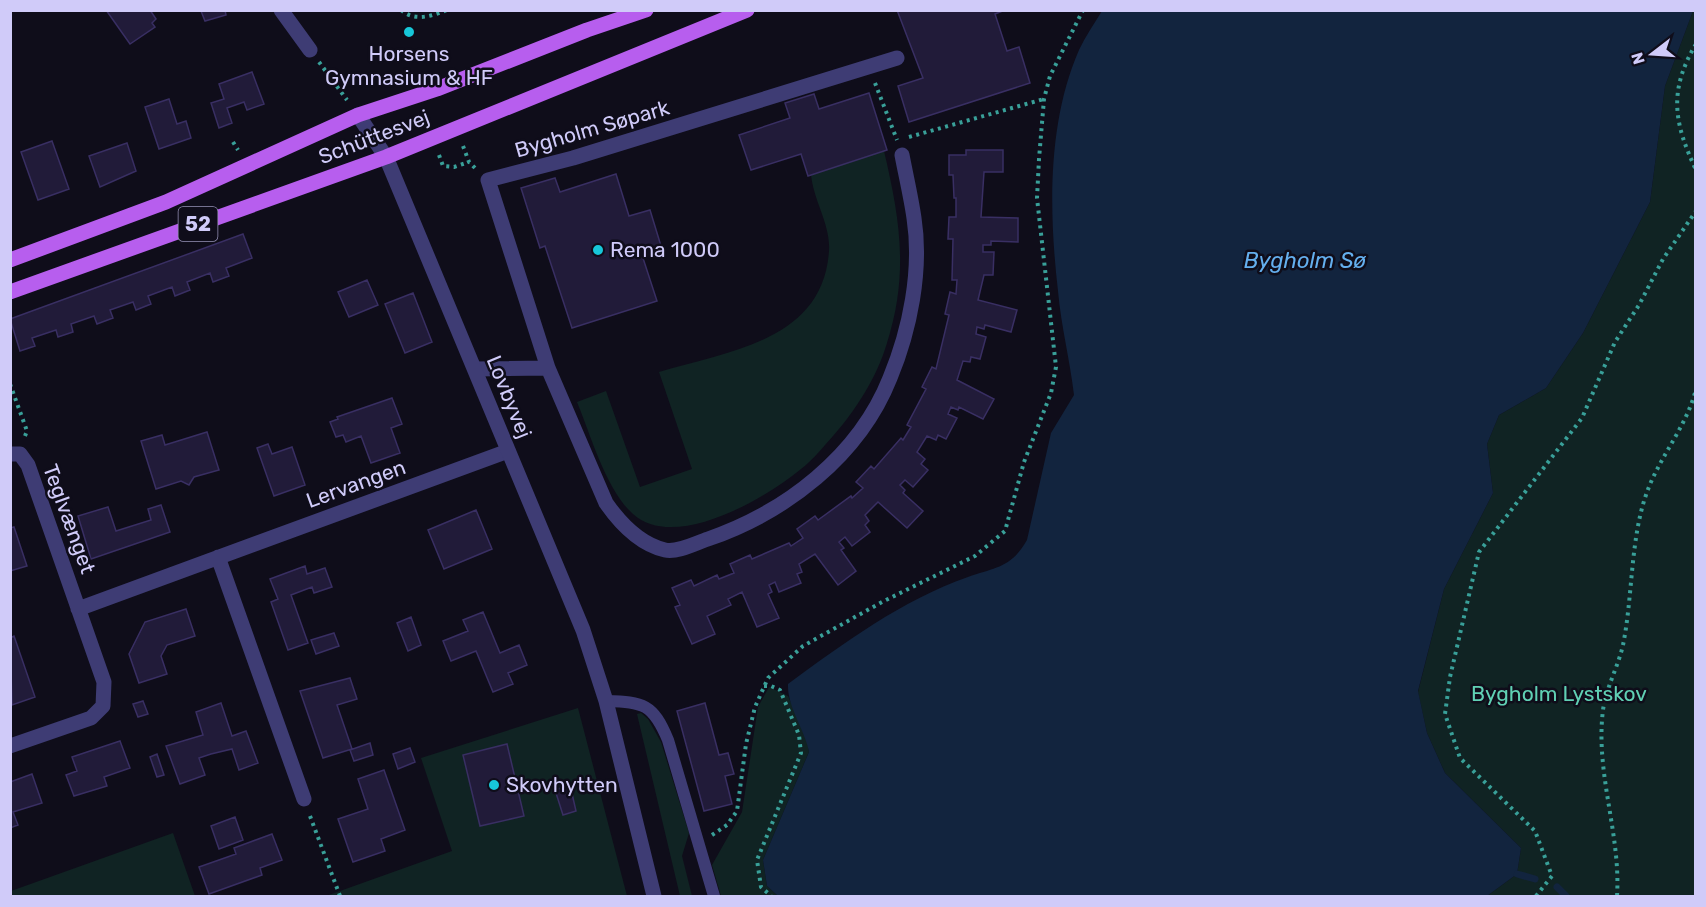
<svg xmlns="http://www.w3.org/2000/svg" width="1706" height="907" font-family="Rubik,sans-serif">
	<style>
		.green { fill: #102323 }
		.water { fill: #12243e }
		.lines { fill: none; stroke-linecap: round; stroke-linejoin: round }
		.stream { stroke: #12243e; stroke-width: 7 }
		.building { fill: #211b39; stroke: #392f63; stroke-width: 1.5 }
		.path { stroke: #39a099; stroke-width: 4; stroke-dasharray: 3 4.5; stroke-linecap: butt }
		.service { stroke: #3e3c74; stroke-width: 12 }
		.minor { stroke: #3e3c74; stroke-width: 15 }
		.tertiary { stroke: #3e3c74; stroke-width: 15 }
		.primary { stroke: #b75eee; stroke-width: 15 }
		.poi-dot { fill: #17c7d9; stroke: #0f0d1a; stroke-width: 2 }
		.labels { text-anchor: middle; stroke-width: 5; stroke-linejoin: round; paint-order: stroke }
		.shield { fill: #0f0d1a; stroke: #9692b6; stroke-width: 1.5 }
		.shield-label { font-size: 20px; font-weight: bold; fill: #d0cbf9 }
		.poi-label { font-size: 21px; fill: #d0cbf9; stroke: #0f0d1a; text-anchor: start }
		.street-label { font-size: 21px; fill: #d0cbf9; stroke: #0f0d1a }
		.park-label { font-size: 21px; fill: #60d0b4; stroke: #0f0d1a }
		.water-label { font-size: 22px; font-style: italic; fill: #64afee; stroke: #0f0d1a }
	</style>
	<rect width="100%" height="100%" fill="#0f0d1a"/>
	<path class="green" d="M1693,11h2v885h-208l30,-22 4,-26 -76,-75 -18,-40 -9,-41 26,-103 49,-96 -6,-49 12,-29 47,-27 37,-55 67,-131 15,-116z
		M884,151c16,68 25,123 3,192 -10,34 -31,67 -54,93 -10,11 -20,24 -32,33 -35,29 -126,83 -168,45 -27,-24 -42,-78 -56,-112l29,-11 34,96 52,-18 -33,-97c70,-21 164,-31 170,-121 2,-26 -16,-51 -18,-77z
		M769,687l19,9 18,39 3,17 -46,108 4,26 11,10h-57l-9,-31 30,-53 16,-105z
		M578,708l49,188h-301l126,-45 -31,-93z
		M641,713l7,6 13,23 28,91 -7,23 10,40h-12l-43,-182z
		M173,833l22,63h-184v-5z"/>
	<path class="water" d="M1102,11h591l-28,75 -15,116 -67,131 -37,55 -47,27 -12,29 6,49 -49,96 -26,102 9,42 18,40 76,75 -4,26 -30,22h-709l-11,-10 -4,-26 46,-108c-4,-22 -22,-45 -21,-68 56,-41 114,-84 180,-107 28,-10 43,-9 59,-37l24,-107 23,-38c-4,-35 -13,-69 -16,-104 -9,-78 -11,-168 21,-241 6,-13 15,-26 23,-39z"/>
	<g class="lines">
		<path class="stream" d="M1517,874l18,5
			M1557,887l9,9"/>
	</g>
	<path class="building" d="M106,10h44l6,9 -4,4 3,4 -25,17z
		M225,10l1,5 -21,6 -4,-10z
		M897,10h108l-10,4 12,37 12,-4 11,36 -121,39 -11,-36 25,-8z
		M252,72l12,32 -17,6 -3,-8 -17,6 5,15 -13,5 -8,-25 13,-4 -5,-15z
		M869,93l18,57 -79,26 -7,-22 -50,16 -12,-35 51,-17 -5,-15 29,-9 5,15z
		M169,99l8,25 9,-3 5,17 -32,11 -14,-42z
		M52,141l17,48 -31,11 -17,-48z
		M127,143l9,28 -36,16 -11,-31z
		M966,150h37v22h-19l-3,45 37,1v24l-27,-1v4h-8v7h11l-1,23h-9l-6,25 39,10 -6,22 -26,-7 -1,4 -7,-2 -1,7 10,3 -6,22 -9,-2 -1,5 -7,-1 -6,19 37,19 -11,20 -24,-12 -1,3 -7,-3 -3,7 9,4 -11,21 -8,-4 -2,5 -9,-4 -10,16 8,7 -4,5 7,6 -15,17 -8,-7 -5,5 5,5 -2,3 20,18 -16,17 -29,-26 -13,13 4,6 -4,4 5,7 -18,14 -7,-9 -6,5 5,6 -3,2 15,21 -18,14 -23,-31 -16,10 3,8 -5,2 4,9 -22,9 -4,-10 -6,3 3,7 -4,2 11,24 -22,9 -15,-35 -14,7 3,6 -24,11 8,18 -23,10 -17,-37 5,-2 -8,-17 19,-8 3,6 23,-11 2,4 15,-6 -4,-9 20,-9 2,4 37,-16 2,3 12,-8 -6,-9 18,-13 3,4 33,-24 1,2 11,-10 -7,-6 15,-16 3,3 27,-31 2,2 8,-13 -4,-2 19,-36 -4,-2 10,-20 4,2 13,-54 -4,-1 5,-22 6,2 1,-14h-5l1,-41h-5l1,-22h7v-19h-2l-1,-23h-4v-20h17z
		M616,174l13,42 21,-6 11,36 -20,6 16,49 -85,27 -27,-82 -5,2 -19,-60 34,-10 5,14z
		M243,234l9,24 -26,10 3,8 -16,6 -3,-9 -23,9 3,8 -15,6 -3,-9 -24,9 3,8 -15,6 -3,-8 -23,8 3,8 -16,6 -3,-8 -23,8 2,8 -15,5 -2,-7 -24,8 3,8 -15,5 -10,-32z
		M367,280l11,25 -29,12 -11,-25z
		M413,293l19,49 -27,11 -20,-49z
		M392,398l10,26 -11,4 9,25 -29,10 -10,-27 -15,6 -3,-7 -7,2 -6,-15 8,-3 -1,-2z
		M207,432l12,38 -25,7 -5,8 -8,-4 -25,8 -15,-48 21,-6 3,10z
		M268,444l4,10 20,-7 13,38 -31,11 -17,-48z
		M161,505l9,27 -79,27 -13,-43 30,-9 8,24 35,-11 -3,-11z
		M476,510l16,39 -48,20 -16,-39z
		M14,527l13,39 -17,5v-43z
		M305,566l2,8 18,-6 7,19 -18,6 -2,-6 -21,8 17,48 -20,7 -17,-48 7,-3 -8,-20z
		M186,609l9,27 -28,9 -6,11 6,18 -28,9 -10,-29 16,-32z
		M483,612l17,41 19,-8 8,20 -19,8 5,11 -20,8 -17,-41 -25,10 -8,-20 25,-10 -5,-11z
		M411,617l10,28 -13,6 -11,-28z
		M334,633l5,13 -23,8 -5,-14z
		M14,636l21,61 -23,8 -2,-67z
		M350,678l7,21 -20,6 15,44 -29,9 -23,-67z
		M143,701l5,13 -10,3 -5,-13z
		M221,703l11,33 14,-5 12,32 -19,7 -7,-21 -21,5 -12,4 6,17 -25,9 -14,-38 37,-11 -7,-23z
		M705,703l14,52 9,-2 6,21 -9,2 7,28 -28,7 -27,-100z
		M120,741l10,27 -26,9 3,9 -33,10 -8,-21 11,-4 -5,-14z
		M370,743l3,12 -19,6 -4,-11z
		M507,744l17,72 -44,10 -17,-71z
		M410,748l5,14 -17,7 -5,-15z
		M157,754l7,21 -7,2 -7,-20z
		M384,770l21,60 -24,9 4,12 -32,11 -15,-43 30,-10 -10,-30z
		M32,774l10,29 -29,9 5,13 -8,3v-46z
		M570,785l6,26 -13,4 -8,-25z
		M235,817l8,23 -24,9 -8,-23z
		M272,834l10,26 -22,8 2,7 -53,19 -10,-27 37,-13 -2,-6z"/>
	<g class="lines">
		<path class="path" d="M401,10c14,12 31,6 46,0
			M1696,44c-28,47 -22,79 0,126
			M319,62l28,38
			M875,83l22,57
			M909,137l135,-38
			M233,142l5,8
			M463,146l6,16 6,6
			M439,155l4,11 11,1 15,-5
			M10,384l17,47 -2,5
			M764,686h7l9,4 19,45 2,18 -44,107 4,27 10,9
			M310,816l30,80
			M712,835l15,-10 10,-14 9,-67 9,-37 13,-29 35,-32 79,-44 93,-46 30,-25 19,-69 27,-69 5,-26 -19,-169 2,-39 5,-60 6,-23 33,-66
			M1536,896l16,-20 -17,-45 -75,-73 -15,-44 5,-37 29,-125 103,-134 33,-76 24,-37 24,-46 33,-48
			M1617,896c4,-62 -22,-123 -14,-186 3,-22 15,-43 20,-65 10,-49 7,-106 24,-153 13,-36 40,-66 49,-103"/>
		<path class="service" d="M606,701c38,1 47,3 62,39l46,156"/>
		<path class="minor" d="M281,10l29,40
			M897,58l-324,100 -85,22 60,188 58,135c14,20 33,41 59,47 12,3 31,-7 43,-11 78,-27 151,-83 182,-161 20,-48 32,-108 24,-160 -3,-21 -8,-42 -12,-63
			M358,115l28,42
			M476,369l72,-1
			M10,454h10l8,11 76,217 -1,24 -12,12 -81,28
			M218,557l86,242
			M78,609l430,-158"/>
		<path class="tertiary" d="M386,157l197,473 23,71 48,195"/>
		<path class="primary" d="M10,260l156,-58 192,-87 79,-26 150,-59 59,-20
			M10,292l376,-135 361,-147"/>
	</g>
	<g class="poi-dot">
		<circle cx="409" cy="32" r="6"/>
		<circle cx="598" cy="250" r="6"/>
		<circle cx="494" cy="785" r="6"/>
	</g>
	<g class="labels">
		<rect class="shield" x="178.5" y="207" width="39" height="34" rx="4.5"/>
		<g class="shield-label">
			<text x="198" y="231">52</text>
		</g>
		<g class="poi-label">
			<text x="409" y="61" text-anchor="middle">Horsens<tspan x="409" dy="24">Gymnasium &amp; HF</tspan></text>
			<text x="610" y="257">Rema 1000</text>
			<text x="506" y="792">Skovhytten</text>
		</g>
		<g class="street-label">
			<text transform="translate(592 129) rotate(-16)" y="7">Bygholm Søpark</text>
			<text transform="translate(374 137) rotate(-21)" y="7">Schüttesvej</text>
			<text transform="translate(509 397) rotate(68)" y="7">Lovbyvej</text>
			<text transform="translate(356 484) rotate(-20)" y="7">Lervangen</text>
			<text transform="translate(69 519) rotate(70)" y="7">Teglvænget</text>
		</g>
		<g class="park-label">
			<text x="1559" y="701">Bygholm Lystskov</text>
		</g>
		<g class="water-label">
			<text x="1305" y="268">Bygholm Sø</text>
		</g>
	</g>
	<rect width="1706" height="907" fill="none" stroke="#d0cbf9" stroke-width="24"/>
	<g transform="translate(1652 54) rotate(253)" stroke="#0f0d1a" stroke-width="4.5" paint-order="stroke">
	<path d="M0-4.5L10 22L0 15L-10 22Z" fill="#d0cbf9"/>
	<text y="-9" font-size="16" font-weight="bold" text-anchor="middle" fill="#d0cbf9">N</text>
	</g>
</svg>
